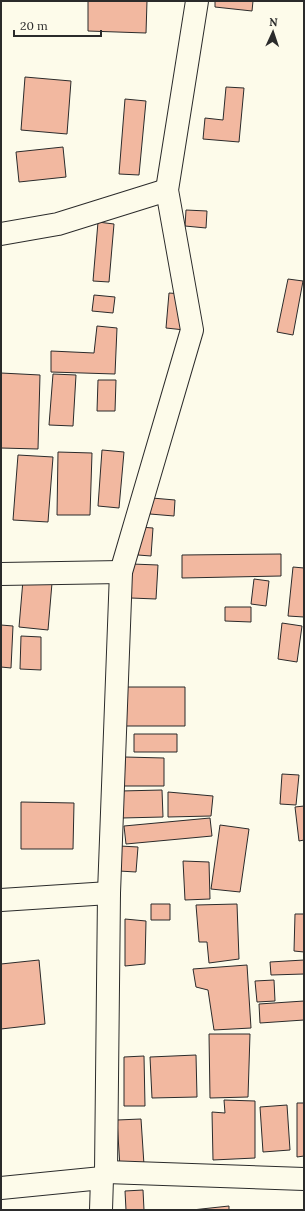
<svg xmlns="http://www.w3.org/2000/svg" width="305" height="1211" font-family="Lora,serif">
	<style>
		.building { fill: #f2b8a0; stroke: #2b2b2b }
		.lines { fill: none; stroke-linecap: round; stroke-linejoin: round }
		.minor-casing { stroke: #2b2b2b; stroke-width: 24 }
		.tertiary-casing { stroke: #2b2b2b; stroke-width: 24 }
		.minor { stroke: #fdfbea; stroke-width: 22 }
		.tertiary { stroke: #fdfbea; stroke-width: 22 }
	</style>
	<rect width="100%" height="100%" fill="#fdfbea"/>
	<path class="building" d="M88,1h59l-1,32 -58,-2z
		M215,1h38l-1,10 -37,-4z
		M25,77l46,4 -4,53 -46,-4z
		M226,87l18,1 -5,54 -36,-3 2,-21 18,2z
		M125,99l21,2 -7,74 -20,-1z
		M63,147l3,30 -47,5 -3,-30z
		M186,210l21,1 -1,17 -21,-2z
		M98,222l16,2 -5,58 -16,-1z
		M288,279l15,2 -10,54 -16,-3z
		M169,293l28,2 -3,36 -28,-3z
		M94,295l21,2 -2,16 -21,-2z
		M97,326l20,2 -2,46 -64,-2v-21l43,2z
		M1,373l39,2 -2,74 -37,-1z
		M53,374l23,1 -3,51 -24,-1z
		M98,380h18l-1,31h-18z
		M102,450l22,2 -5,56 -21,-2z
		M58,452l34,1 -2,62h-33z
		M18,455l35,2 -5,65 -35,-2z
		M152,498l23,2 -1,16 -24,-2z
		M140,527l13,1 -2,28 -13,-1z
		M281,554v22l-99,2v-23z
		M132,564l26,1 -2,34 -25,-1z
		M293,567l11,1v49l-16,-1z
		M254,579l15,2 -3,25 -15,-2z
		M23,580l29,3 -4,47 -29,-3z
		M225,607h26v15l-26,-1z
		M282,623l20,3 -5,36 -19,-3z
		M1,625l12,1 -2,42 -10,-1z
		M21,636l20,1v33l-21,-1z
		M126,687h59v39h-59z
		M134,734h43v18h-43z
		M125,757l39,1v28h-40z
		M282,774l17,1 -3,30 -16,-1z
		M162,790l1,27 -41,1 -1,-27z
		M168,792l45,4 -2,20 -43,1z
		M21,802l53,1 -1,46h-52z
		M304,806v34l-5,1 -4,-34z
		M210,818l2,18 -86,8 -2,-18z
		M220,825l29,4 -9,63 -29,-3z
		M120,846l18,1 -2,25 -17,-1z
		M183,861l26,1 1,37 -25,1z
		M151,904h19v16h-19z
		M237,904l2,55 -30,4 -2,-21h-8l-3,-37z
		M295,914h9v38l-10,-1z
		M125,919l21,2 -1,43 -20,2z
		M39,960l6,64 -44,5v-65z
		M304,960v14l-33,1 -1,-13z
		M247,965l4,63 -37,2 -6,-40 -12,-3 -3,-18z
		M274,980l1,21 -18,1 -2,-21z
		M304,1001v19l-44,3 -1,-19z
		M209,1034h41l-2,63 -38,1z
		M196,1055l1,42 -45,1 -2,-41z
		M144,1056l1,50h-21v-49z
		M224,1100l31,1v57l-42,2 -1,-48 13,1z
		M297,1103h7v53l-7,1z
		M287,1105l3,45 -27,2 -3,-45z
		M141,1119l3,46 -24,2 -3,-47z
		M143,1190l1,20h-18l-1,-19z
		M229,1206v4h-37z"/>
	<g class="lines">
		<g class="minor-casing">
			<path id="minor" d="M1,234l57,-10 109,-34
				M1,574l120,-2
				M1,900l108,-7
				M106,1172l198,7
				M1,1188l101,-10"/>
		</g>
		<g class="tertiary-casing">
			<path id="tertiary" d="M101,1210l1,-32 4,-6 3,-279 12,-321 71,-242 -25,-140 30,-189"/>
		</g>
		<use href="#minor" class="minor"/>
		<use href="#tertiary" class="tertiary"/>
	</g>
	<rect width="305" height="1211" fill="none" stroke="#2b2b2b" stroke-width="4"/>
	<g transform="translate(273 32) rotate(3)" stroke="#fdfbea" stroke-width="3" paint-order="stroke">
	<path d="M0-3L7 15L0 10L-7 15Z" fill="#2b2b2b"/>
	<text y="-6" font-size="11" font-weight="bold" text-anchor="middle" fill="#2b2b2b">N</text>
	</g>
	<path d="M14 30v6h87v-6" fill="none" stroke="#2b2b2b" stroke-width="2"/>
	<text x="20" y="30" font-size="12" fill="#2b2b2b" stroke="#fdfbea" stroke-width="3" paint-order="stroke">20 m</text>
</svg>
